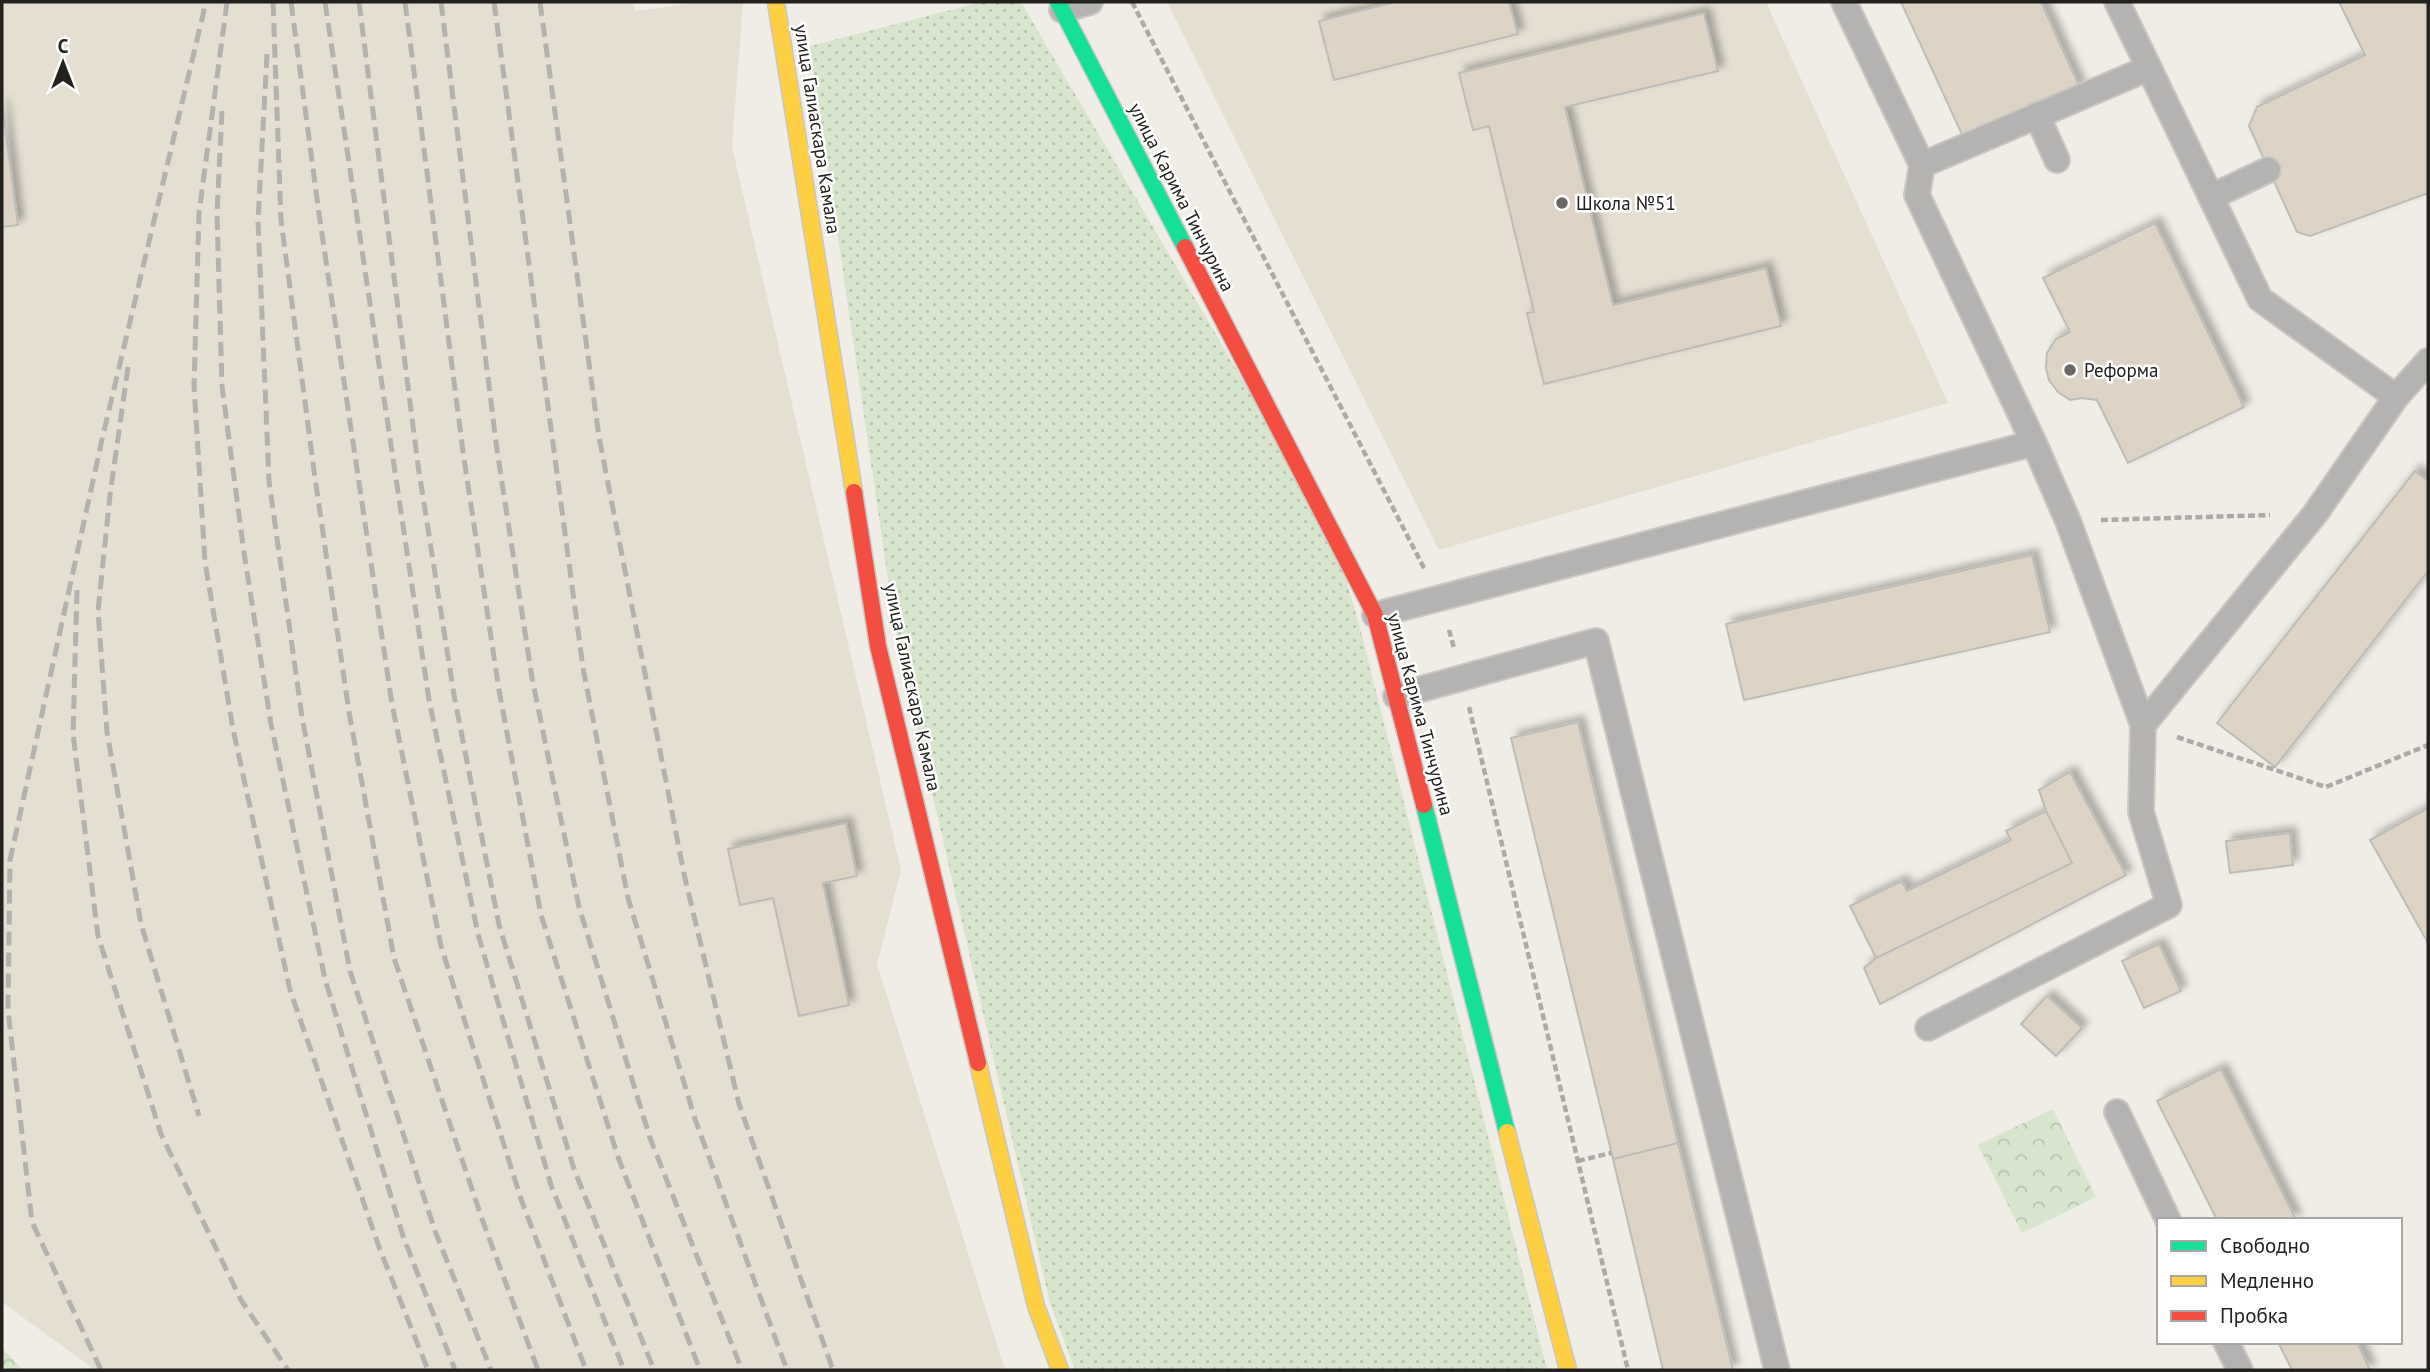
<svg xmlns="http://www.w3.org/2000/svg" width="2430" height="1372" font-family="'PT Sans',sans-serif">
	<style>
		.built { fill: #e5dfd2 }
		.grass { fill: url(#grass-dots) }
		.park { fill: url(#park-crowns) }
		.building { fill: #ded4c6; stroke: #bebcb7; stroke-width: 2; filter: url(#shadow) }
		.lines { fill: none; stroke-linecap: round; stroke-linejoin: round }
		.lane-casing { stroke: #cac7c3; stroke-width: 28 }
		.fast-casing { stroke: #cac7c3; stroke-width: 19 }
		.slow-casing { stroke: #cac7c3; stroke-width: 19 }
		.jam-casing { stroke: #cac7c3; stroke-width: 19 }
		.path { stroke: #abaaa7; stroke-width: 4.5; stroke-dasharray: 7 3.5; stroke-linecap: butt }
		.lane { stroke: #b4b3b1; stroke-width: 24 }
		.fast { stroke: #16e098; stroke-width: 16 }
		.slow { stroke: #ffcf43; stroke-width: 16 }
		.jam { stroke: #f24e42; stroke-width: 16 }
		.rail { stroke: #b4b2af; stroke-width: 5; stroke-dasharray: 14 7; stroke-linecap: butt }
		.poi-dot { fill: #6b6863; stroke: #fff; stroke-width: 2.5 }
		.labels { text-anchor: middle; stroke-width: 5; stroke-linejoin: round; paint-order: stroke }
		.street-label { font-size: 19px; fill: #23211d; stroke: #fff }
		.poi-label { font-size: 19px; fill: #23211d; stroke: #fff; text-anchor: start }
	</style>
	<defs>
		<pattern id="grass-dots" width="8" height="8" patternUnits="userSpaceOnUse" patternTransform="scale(1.75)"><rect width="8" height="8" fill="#d6e5cb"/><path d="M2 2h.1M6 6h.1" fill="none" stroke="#b7c4ae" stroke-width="1.8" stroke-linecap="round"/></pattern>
		<pattern id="park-crowns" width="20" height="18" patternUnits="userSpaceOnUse" patternTransform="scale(1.75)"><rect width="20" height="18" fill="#d6e5cb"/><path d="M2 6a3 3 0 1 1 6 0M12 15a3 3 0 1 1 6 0" fill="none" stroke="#b7c4ae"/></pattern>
		<filter id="shadow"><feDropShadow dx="6" dy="-6" stdDeviation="3.5" flood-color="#0004"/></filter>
	</defs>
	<rect width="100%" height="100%" fill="#f0ede6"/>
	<path class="built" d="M2,2h631l2,9 68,-9h40l-11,145 169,723 -24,94 128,406h-910l-93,-68z
		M1179,2h587l182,401 -509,147 -271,-546z"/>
	<path class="grass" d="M982,2h39l312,532 26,90 188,746h-472l-25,-67 -153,-662 -87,-595z"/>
	<path class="park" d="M2053,1109l43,88 -74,36 -44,-88z
		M2,1348l21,22h-21z"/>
	<path class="building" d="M1395,2h114l9,32 -184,46 -15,-59z
		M1901,2h140l39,86 -115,53z
		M2339,2h89v191l-118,43 -13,-4 -48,-106 8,-19 108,-52z
		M1704,13l14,58 -153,36 48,198 153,-37 15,58 -237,58 -17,-71 7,-1 -45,-186 -16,4 -14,-57z
		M2,103l16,122 -16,2z
		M2155,223l89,184 -116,56 -31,-63 -15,-2 -12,2 -12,-8 -9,-12 -3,-12 1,-15 9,-14 14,-7 -27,-54z
		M2415,471l13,10v90l-153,196 -58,-44z
		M2032,555l18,77 -306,68 -18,-76z
		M1578,722l100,421 -65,16 -102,-421z
		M2070,772l56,103 -246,129 -16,-36 12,-10 196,-95 -26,-52 -7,-21z
		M2428,808v135l-58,-103z
		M2046,811l26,52 -196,95 -26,-52 52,-25 5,10 104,-51 -5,-9z
		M846,823l11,53 -34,7 26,122 -50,11 -26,-118 -33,7 -12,-56z
		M2290,833l3,32 -63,8 -4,-32z
		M2159,944l22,47 -37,17 -22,-47z
		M2047,996l35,32 -26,28 -35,-32z
		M2221,1069l75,151h-79l-29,-58 -31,-61z
		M1678,1143l35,144 20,83h-70l-50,-211z
		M2278,1342h79l13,28h-78z"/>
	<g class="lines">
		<g class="lane-casing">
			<path id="lane" d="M1844,2l78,163 -5,30 117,248
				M1062,10l28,-8
				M2149,68l111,231 136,98 32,-36
				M2037,115l20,45
				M1922,165l227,-97 -32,-66
				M2211,197l57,-27
				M1375,615l659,-172 34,78 75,204 -2,87 28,93 -241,123
				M1396,696l200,-55 181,729
				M2143,725l172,-211 81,-117
				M2117,1112l51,108
				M2226,1342l14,28"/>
		</g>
		<g class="fast-casing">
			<path id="fast" d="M1058,2l127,245
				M1424,805l83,327"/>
		</g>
		<g class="slow-casing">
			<path id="slow" d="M776,2l78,490
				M978,1063l58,243 24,64
				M1507,1132l61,238"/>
		</g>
		<g class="jam-casing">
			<path id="jam" d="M1185,247l190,368 49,190
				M854,492l24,154 100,417"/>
		</g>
		<path class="path" d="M1132,2l293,568
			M2101,520l169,-5
			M1449,630l5,18
			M1469,707l159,663
			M2177,737l149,50 102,-42
			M1578,1161l33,-8"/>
		<use href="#lane" class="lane"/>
		<use href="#fast" class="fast"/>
		<use href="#slow" class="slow"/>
		<use href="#jam" class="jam"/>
		<path class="rail" d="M227,2l-28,211 -5,173 11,176 28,167 57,261 89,257 49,123
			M273,2l8,218 34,258 34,234 45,246 88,261 56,151
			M291,2l28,212 73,490 49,242 81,256 64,168
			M325,2l104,698 49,234 73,251 73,185
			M359,2l59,463 36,230 45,230 75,244 80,201
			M405,2l59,457 35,231 42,225 77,242 82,213
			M441,2l56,448 35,228 47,229 71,231 92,232
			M494,2l89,666 45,230 67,221 92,251
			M540,2l59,435 85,437 55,230 94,266
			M267,54l-9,167 11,260 33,236 48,254 85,260 56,139
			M222,111l-5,102 5,173 22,167 27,171 54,255 78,257 52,134
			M128,367l-18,128 -12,116 9,121 34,192 58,192
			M77,590l-4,144 25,202 63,198 80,166 47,70
			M101,1370l-69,-148 -24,-212 2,-150 93,-425 103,-433"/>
	</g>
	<g class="poi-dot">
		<circle cx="1562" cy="203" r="7"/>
		<circle cx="2070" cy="370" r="7"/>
	</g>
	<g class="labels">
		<g class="street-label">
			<text transform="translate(818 129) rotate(81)" y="7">улица Галиаскара Камала</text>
			<text transform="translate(1182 197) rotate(63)" y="7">улица Карима Тинчурина</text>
			<text transform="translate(913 687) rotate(78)" y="7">улица Галиаскара Камала</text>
			<text transform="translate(1421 714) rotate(75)" y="7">улица Карима Тинчурина</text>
		</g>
		<g class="poi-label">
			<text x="1576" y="210">Школа №51</text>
			<text x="2084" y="377">Реформа</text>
		</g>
	</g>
	<rect width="2430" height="1372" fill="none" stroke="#23211d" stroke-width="7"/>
	<rect x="2157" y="1218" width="245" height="126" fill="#ffffff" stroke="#a7a6a5" stroke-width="2"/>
	<rect x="2171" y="1241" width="35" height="10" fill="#16e098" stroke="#a7a6a5" stroke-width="2"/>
	<text x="2220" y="1253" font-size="21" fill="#23211d">Свободно</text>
	<rect x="2171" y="1276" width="35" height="10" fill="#ffcf43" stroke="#a7a6a5" stroke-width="2"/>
	<text x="2220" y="1288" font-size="21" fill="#23211d">Медленно</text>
	<rect x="2171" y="1311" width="35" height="10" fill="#f24e42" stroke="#a7a6a5" stroke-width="2"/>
	<text x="2220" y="1323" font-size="21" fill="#23211d">Пробка</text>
	<g transform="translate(63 63)" stroke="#ffffff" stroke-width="5" paint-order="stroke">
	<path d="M0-5L12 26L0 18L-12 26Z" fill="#23211d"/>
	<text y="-10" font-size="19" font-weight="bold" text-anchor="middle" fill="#23211d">С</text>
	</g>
</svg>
